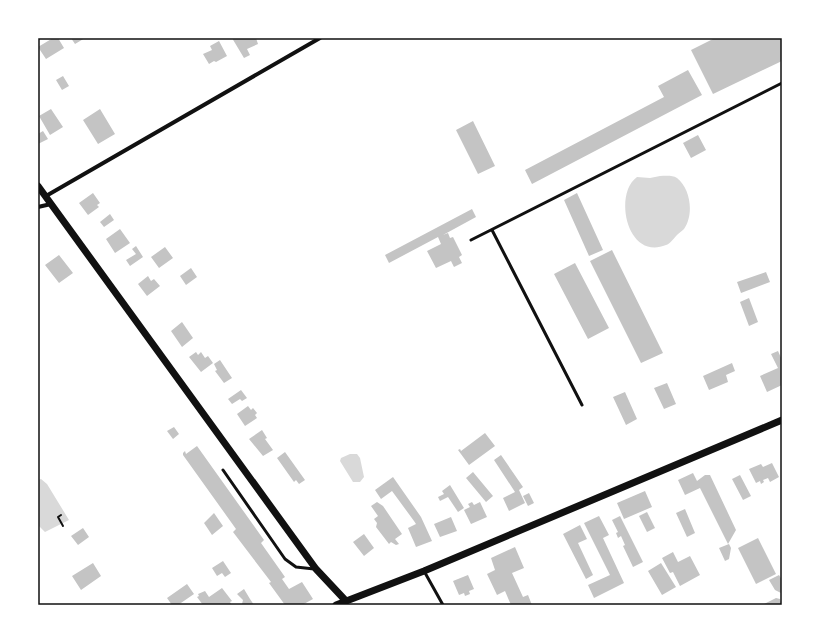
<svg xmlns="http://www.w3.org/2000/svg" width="820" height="643" font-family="'Public Sans',sans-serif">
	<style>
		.water { fill: #d9d9d9 }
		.building { fill: #c4c4c4 }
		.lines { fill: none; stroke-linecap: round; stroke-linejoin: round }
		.path { stroke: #111; stroke-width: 2 }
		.service { stroke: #111; stroke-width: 3 }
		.minor { stroke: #111; stroke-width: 4 }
		.tertiary { stroke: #111; stroke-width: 7 }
		.neatline { fill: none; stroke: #111; stroke-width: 1.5 }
	</style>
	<rect width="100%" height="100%" fill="#fff"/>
	<path class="water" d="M660,176c6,0 12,-1 17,2 14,11 17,37 7,51 -2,2 -5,4 -7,6 -3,3 -7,9 -11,10 -39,16 -53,-51 -29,-68l13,1z
		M350,454h7l3,4 4,19 -4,5h-7l-13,-21 1,-3z
		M41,479l6,5 22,36 -24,12 -7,-7v-45z"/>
	<path class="building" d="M53,38h5l6,10 -18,11 -8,-12z
		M71,38h14l-10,6z
		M232,38h24l2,6 -11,5 3,6 -6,3z
		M715,38h66l1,23 -69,33 -22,-44z
		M219,41l8,15 -11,6 -2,-1 -5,3 -6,-10 9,-4 -2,-4z
		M688,70l14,25 -170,89 -7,-14 139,-73 -6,-11z
		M63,76l6,10 -7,4 -6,-10z
		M51,109l12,18 -13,8 -11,-19z
		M100,109l15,25 -17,10 -15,-24z
		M473,121l22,45 -17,8 -22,-44z
		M43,131l5,8 -10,5v-10z
		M698,135l8,15 -15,8 -8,-15z
		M93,193l7,10 -3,2 2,2 -11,8 -9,-12z
		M577,193l26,57 -14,6 -25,-56z
		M472,209l4,8 -33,18 5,-2 2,5 3,-1 9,18 -3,2 3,6 -8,4 -3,-6 -15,7 -9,-17 14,-7 -3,-7 -49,26 -4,-8z
		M110,214l4,6 -10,7 -4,-5z
		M120,229l10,14 -15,10 -9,-14z
		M136,246l7,11 -13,9 -4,-6 10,-6 -4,-5z
		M165,247l8,11 -14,10 -8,-11z
		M612,250l51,103 -22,10 -51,-102z
		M59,255l14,18 -14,10 -14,-18z
		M575,263l34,65 -21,11 -34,-65z
		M191,268l6,9 -11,8 -6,-9z
		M766,272l4,10 -29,11 -4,-11z
		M148,276l3,5 3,-2 6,7 -13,10 -9,-12z
		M749,298l9,24 -9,4 -9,-24z
		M182,322l11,16 -11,9 -11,-16z
		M778,351l4,9v25l-15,7 -7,-16 18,-8 -7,-14z
		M196,352l2,3 3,-3 4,6 3,-2 5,7 -12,9 -12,-15z
		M220,360l12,18 -8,5 -9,-12 2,-1 -3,-6z
		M732,363l3,8 -9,4 2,7 -19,8 -6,-14z
		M667,383l9,21 -12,5 -10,-21z
		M241,390l6,8 -5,3 -2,-2 -8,5 -4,-5z
		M625,392l12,27 -11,6 -13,-28z
		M248,406l3,4 2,-2 4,5 -2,2 2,3 -12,8 -8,-12z
		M174,427l5,7 -6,5 -6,-8z
		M262,430l5,8 -2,1 8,11 -10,6 -14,-17z
		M485,433l10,13 -26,19 -11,-15 2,-1 1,2z
		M197,446l67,94 -3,3 24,34 -3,2 7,10 13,-7 11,17 -11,6h-17l-16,-22 2,-1 -38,-50 3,-3 -53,-74v-2l2,-2 1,3z
		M285,452l20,28 -6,4 -3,-4 -2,2 -17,-24z
		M501,455l22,32 -4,3 6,13 -16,8 -6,-13 12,-6 -21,-32z
		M772,463l7,14 -9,5 -2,-4 -5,2 1,2 -3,2 -1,-3 -4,2 -7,-14 12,-5 2,3z
		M473,472l20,24 -7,6 -20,-24z
		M693,473l4,8 8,-6h5l26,55 -8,14 -28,-56 -15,7 -7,-15z
		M740,475l11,21 -8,4 -11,-21z
		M393,477l28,40 11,24 -16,6 -8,-19 8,-4 -2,-3 -22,-30 -11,8 -6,-9z
		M450,485l14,23 -6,4 -10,-15 -8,4 -2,-4 6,-3 -2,-3z
		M645,491l7,16 -28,12 -7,-16z
		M529,493l5,10 -6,3 -5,-10z
		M377,502l6,4 19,28 -7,5 4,5 -3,1 -5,-3 -2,2 -13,-17 1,-4 -3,-4 4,-3 -7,-10z
		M472,502l2,3 6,-3 7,15 -16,7 -7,-14 6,-3 -2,-3z
		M685,509l10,24 -8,4 -11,-24z
		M647,512l8,16 -8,4 -8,-16z
		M214,513l9,13 -11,9 -8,-12z
		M599,516l10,19 -6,3 21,45 -30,15 -6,-13 22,-10 -26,-52z
		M620,516l23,46 -10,5 -10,-21 2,-1 -4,-9 -3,2 -2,-5 2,-1 -6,-12z
		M451,517l6,14 -17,6 -6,-13z
		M580,525l7,14 -9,4 15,32 -7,4 -23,-45z
		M83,528l6,9 -11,8 -7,-9z
		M364,534l10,14 -10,8 -11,-14z
		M758,538l18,36 -20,10 -18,-36z
		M729,544l2,4 -2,11 -4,2 -6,-13z
		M515,547l9,21 -12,5 11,24 5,-2 4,10h-21l-6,-14 -8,4 -10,-21 8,-4 -4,-12z
		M673,552l5,10 12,-6 10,19 -20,11 -7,-14 -3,1 -8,-15z
		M223,561l8,12 -6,4 -3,-4 -5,3 -5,-8z
		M93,563l8,13 -20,14 -9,-14z
		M661,563l15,24 -14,8 -14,-24z
		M468,575l6,14 -5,2 1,3 -5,2 -1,-3 -5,2 -6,-14z
		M779,575l3,5 -1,13 -6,-3 -6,-10z
		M187,584l7,10 -16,11h-6l-5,-7z
		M222,588l10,13 -2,1 2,3h-29l-6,-8 2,-1 -1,-2 7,-3 4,6z
		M244,589l6,10 4,6 -12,-1 1,-4 -6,-6z
		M776,598l4,1 2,6h-20z"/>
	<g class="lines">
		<path class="path" d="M61,515l-3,2 5,9"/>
		<path class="service" d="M492,230l90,175
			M471,240l311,-157
			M223,470l62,89 11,8 18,2
			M424,571l19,34"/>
		<path class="minor" d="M46,196l274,-158
			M38,207l13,-3"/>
		<path class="tertiary" d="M38,186l278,383 30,32
			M336,605l88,-34 358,-151"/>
	</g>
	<rect width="820" height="643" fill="none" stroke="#ffffff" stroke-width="78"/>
	<rect x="39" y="39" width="742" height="565" class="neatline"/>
</svg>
